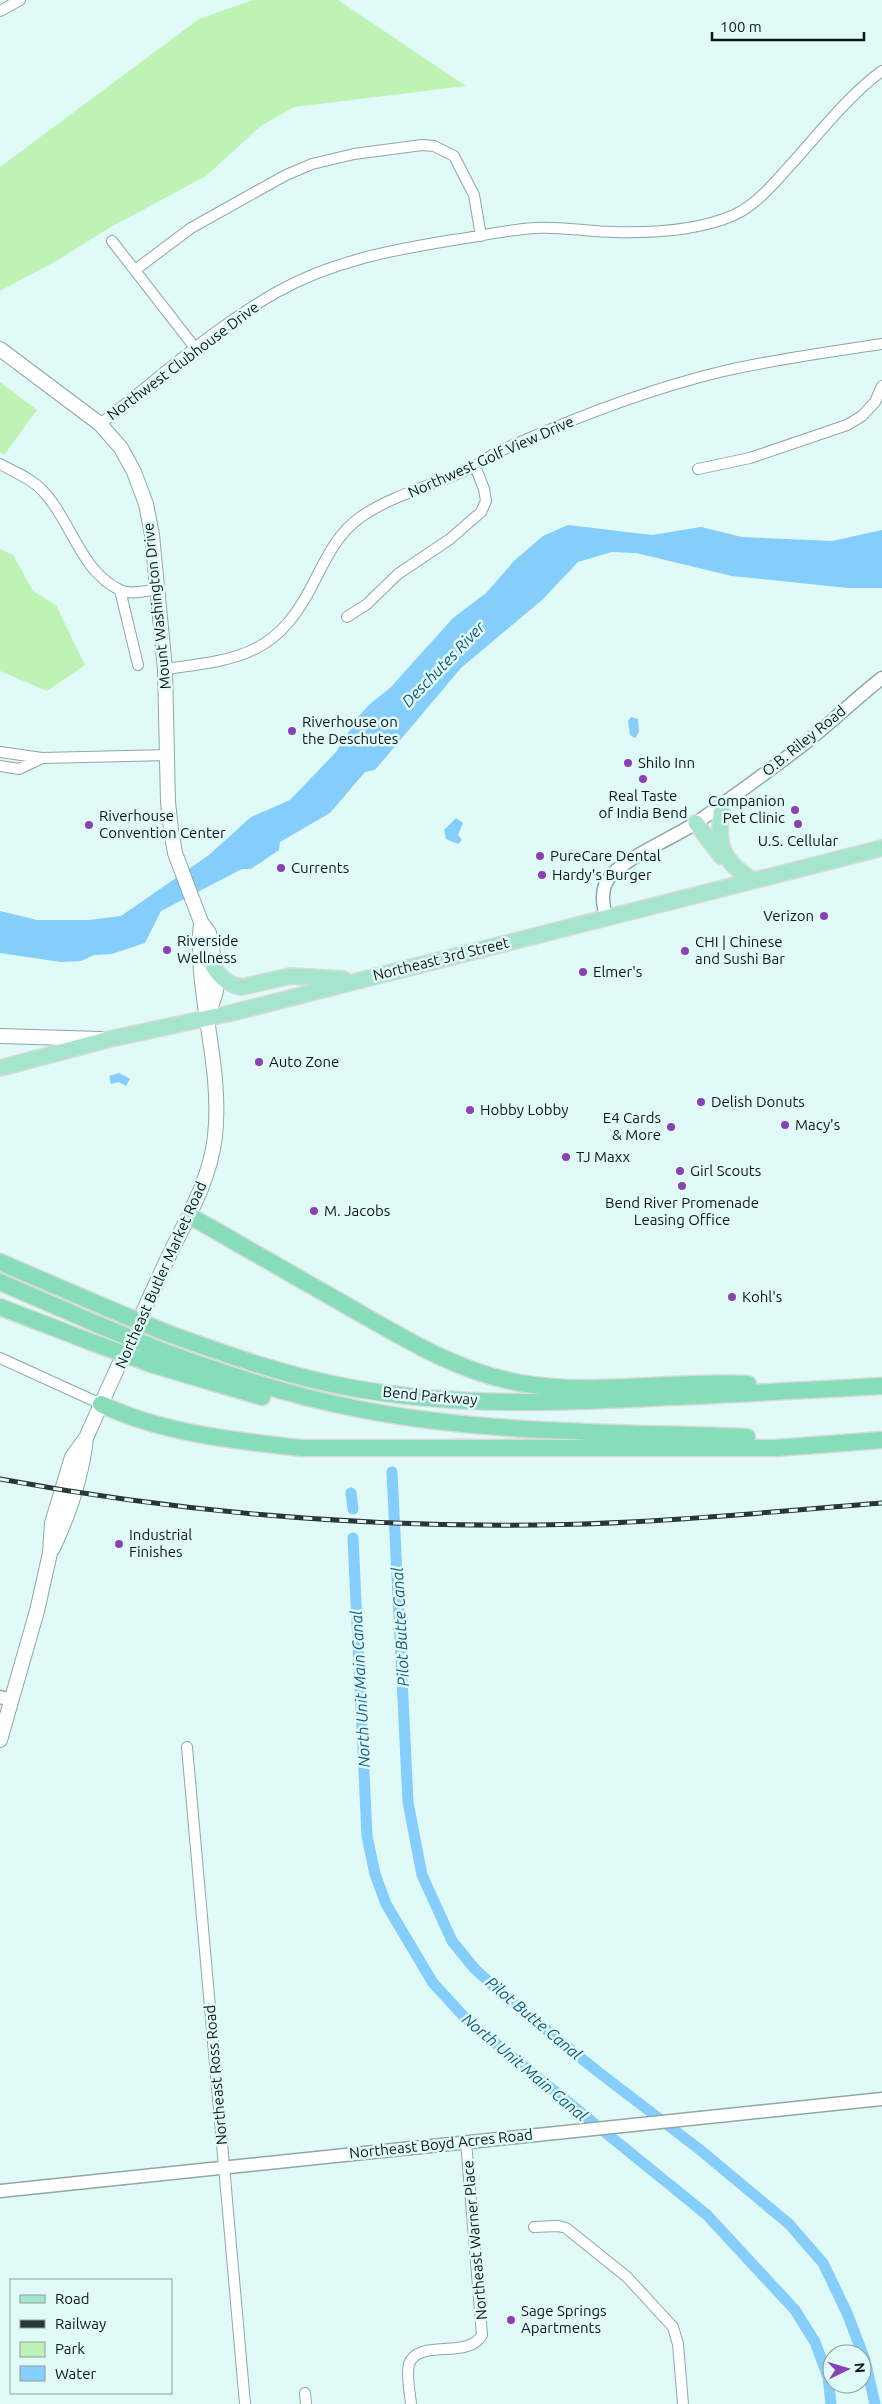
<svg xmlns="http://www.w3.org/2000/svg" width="882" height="2404" font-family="Ubuntu,sans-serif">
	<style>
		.green { fill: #bef3b5 }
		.water { fill: #85cdfb }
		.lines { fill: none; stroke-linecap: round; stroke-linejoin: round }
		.canal { stroke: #85cdfb; stroke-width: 11 }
		.minor-casing { stroke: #8fa7a5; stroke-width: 12 }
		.tertiary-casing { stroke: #8fa7a5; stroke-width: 15 }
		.secondary-casing { stroke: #8fa7a5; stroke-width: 16 }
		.primary-casing { stroke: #d8dada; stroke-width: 18 }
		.trunk-casing { stroke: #d8dada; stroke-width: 19 }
		.minor { stroke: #fff; stroke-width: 10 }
		.tertiary { stroke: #fff; stroke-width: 12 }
		.secondary { stroke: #fff; stroke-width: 14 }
		.primary { stroke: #a5e5cb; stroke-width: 15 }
		.trunk { stroke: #87dcba; stroke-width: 16 }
		.rail-casing { stroke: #2a3534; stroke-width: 5 }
		.rail { stroke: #e0faf7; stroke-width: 3; stroke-dasharray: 9; stroke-linecap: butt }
		.trunk-bridge-casing { stroke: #d8dada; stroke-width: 19; stroke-linecap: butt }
		.trunk-bridge { stroke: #87dcba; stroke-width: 16 }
		.poi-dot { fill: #8941b4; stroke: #e0faf7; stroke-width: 2 }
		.labels { text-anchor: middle; stroke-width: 5; stroke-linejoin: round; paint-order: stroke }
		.street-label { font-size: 15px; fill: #0e1716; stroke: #e0faf7 }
		.poi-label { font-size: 15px; fill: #0e1716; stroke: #e0faf7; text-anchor: start }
		.water-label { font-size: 16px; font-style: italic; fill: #115a7f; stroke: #e0faf7 }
	</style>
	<rect width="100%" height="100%" fill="#e0faf7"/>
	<path class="green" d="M253,0h85l128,86 -172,21 -33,19 -55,50 -97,52 -51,32 -58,31v-124l199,-148z
		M0,382l37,28 -33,45 -4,-3z
		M0,549l13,6 20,36 23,14 29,60 -38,26 -47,-20z"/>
	<path class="water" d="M568,525l84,10 49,-8 41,10 90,4 50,-11v58h-34l-116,-12 -96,-23 -24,-1 -34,10 -36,38 -81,68 -86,102 -10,2 -35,41 -50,29 -1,8 -28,19h-9l-81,42 -16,32 -33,11 -18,1 -13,6 -20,1 -61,-9v-42l37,9h52l32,-4 88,-61 42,-38 39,-17 46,-48 22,-35 12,-13 20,-16 63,-70 33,-25 29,-33 28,-24z
		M631,717l7,2 1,13 -4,6 -5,-3 -2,-14z
		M456,818l7,5 -5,12 4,5 -4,4 -12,-5 -2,-9z
		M119,1073l11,6 -4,7 -7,-4 -8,2 -2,-8z"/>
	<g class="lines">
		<path class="canal" d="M392,1472l16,330 14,73 30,66 22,27 27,25 96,78 102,78 90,75 34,39 24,50 18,47 10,44
			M351,1493l2,16
			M353,1538l14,298 8,38 11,30 47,79 34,37 240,195 88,95 20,32 13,35 3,27"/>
		<g class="minor-casing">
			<path id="minor" d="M0,11l20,-11
				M112,241l84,108
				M135,270l56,-42 95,-53 26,-11 42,-10 68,-9 12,1 20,10 20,39 7,41
				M100,424c58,-45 113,-96 177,-132 55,-31 115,-42 176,-52 27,-4 54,-10 81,-12 27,-2 54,4 81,4 39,1 83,-1 119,-17 20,-9 37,-28 51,-44 28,-30 64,-77 97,-100
				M0,464c14,8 31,14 42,26 29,30 38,81 78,100 10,5 26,1 38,-1
				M698,469l52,-11 97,-33 15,-9 13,-14 7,-16
				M120,590l18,75
				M347,617l20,-13 31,-30 52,-35 31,-27 5,-11 -2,-12 -9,-23
				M165,669c79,-10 114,-15 151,-91 12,-24 24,-47 46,-62 34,-23 77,-32 113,-50 8,-5 16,-11 25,-15 71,-32 148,-62 224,-80 52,-12 105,-19 158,-27
				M0,752l42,6 127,-3
				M0,766l19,3 23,-11
				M0,1358l101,46
				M187,1747l58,657
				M534,2227l24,-1 8,2 61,49 46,50 5,17 5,60
				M305,2393l1,11
				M411,2404c-1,-12 -5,-28 -2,-40 9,-26 59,-4 73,-29l-16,-194"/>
		</g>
		<g class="tertiary-casing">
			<path id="tertiary" d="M606,918c-3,-13 -6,-28 3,-40 13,-19 68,-42 90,-57 35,-25 70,-50 105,-77 27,-21 51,-45 78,-66
				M0,1697l11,3
				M0,2191l882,-92"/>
		</g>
		<g class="secondary-casing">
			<path id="secondary" d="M0,349l100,75 21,24 13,24 12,32 6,31 13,134 3,133 3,28 4,23 26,69 8,11 3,12 4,46 -8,25
				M0,1036l101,3
				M53,1548c16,-34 29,-72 33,-110
				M0,1740l37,-129 13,-58 2,-30 20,-66 14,-19c26,-59 53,-117 80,-176 19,-41 44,-80 49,-126 8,-73 -21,-142 -14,-214"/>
		</g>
		<g class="primary-casing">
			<path id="primary" d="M722,804c-4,40 -4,53 30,76
				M696,823l25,33
				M213,966c7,11 15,19 29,21l48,-11 53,3
				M0,1068l110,-29 121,-26 651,-165"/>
		</g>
		<g class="trunk-casing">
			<path id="trunk" d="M190,1216c48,28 97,55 145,83 59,33 117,72 185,84 72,13 155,-3 228,1
				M0,1262l107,46
				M0,1282l99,43
				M0,1307l91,35
				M167,1333c63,23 125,45 191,56 103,18 206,14 309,8 72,-3 143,-7 215,-11
				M159,1350c66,24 131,46 200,59 126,25 259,23 388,28
				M154,1365l108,32
				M101,1404c59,29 136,37 200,44h475l106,-8"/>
		</g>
		<use href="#minor" class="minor"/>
		<use href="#tertiary" class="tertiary"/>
		<use href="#secondary" class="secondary"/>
		<use href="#primary" class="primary"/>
		<use href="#trunk" class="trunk"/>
		<g class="rail-casing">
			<path id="rail" d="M0,1479c177,33 356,48 536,46 115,-1 231,-13 346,-22"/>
		</g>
		<use href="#rail" class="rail"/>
		<g class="trunk-bridge-casing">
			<path id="trunk-bridge" d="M107,1308l60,25
				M99,1325l60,25
				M91,1342l63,23"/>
		</g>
		<use href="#trunk-bridge" class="trunk-bridge"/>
	</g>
	<g class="poi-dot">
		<circle cx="292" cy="731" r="5"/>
		<circle cx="628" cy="763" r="5"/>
		<circle cx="643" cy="779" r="5"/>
		<circle cx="795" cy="810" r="5"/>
		<circle cx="798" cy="824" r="5"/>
		<circle cx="89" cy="825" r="5"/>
		<circle cx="540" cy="856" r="5"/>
		<circle cx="281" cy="868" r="5"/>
		<circle cx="542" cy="875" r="5"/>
		<circle cx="824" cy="916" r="5"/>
		<circle cx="167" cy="950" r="5"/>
		<circle cx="685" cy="951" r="5"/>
		<circle cx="583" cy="972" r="5"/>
		<circle cx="259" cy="1062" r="5"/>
		<circle cx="701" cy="1102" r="5"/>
		<circle cx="470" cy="1110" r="5"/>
		<circle cx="785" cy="1125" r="5"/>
		<circle cx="671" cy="1127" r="5"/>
		<circle cx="566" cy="1157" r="5"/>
		<circle cx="680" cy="1171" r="5"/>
		<circle cx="682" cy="1186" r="5"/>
		<circle cx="314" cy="1211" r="5"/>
		<circle cx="732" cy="1297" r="5"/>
		<circle cx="119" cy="1544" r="5"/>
		<circle cx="511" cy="2320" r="5"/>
	</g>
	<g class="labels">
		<g class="street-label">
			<text transform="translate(183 361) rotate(-37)" y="5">Northwest Clubhouse Drive</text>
			<text transform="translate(491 457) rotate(-24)" y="5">Northwest Golf View Drive</text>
			<text transform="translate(157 606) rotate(-96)" y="5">Mount Washington Drive</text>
			<text transform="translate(804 741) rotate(-39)" y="5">O.B. Riley Road</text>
			<text transform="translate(441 959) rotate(-14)" y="5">Northeast 3rd Street</text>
			<text transform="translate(161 1275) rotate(-66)" y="5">Northeast Butler Market Road</text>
			<text transform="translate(430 1396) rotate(5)" y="5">Bend Parkway</text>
			<text transform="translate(216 2075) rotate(-95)" y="5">Northeast Ross Road</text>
			<text transform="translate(441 2144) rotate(-6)" y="5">Northeast Boyd Acres Road</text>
			<text transform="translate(475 2240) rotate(-95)" y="5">Northeast Warner Place</text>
		</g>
		<g class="poi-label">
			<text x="302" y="727">Riverhouse on<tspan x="302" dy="17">the Deschutes</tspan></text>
			<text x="638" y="768">Shilo Inn</text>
			<text x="643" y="801" text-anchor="middle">Real Taste<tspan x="643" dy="17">of India Bend</tspan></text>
			<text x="785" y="806" text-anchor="end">Companion<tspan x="785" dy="17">Pet Clinic</tspan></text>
			<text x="99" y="821">Riverhouse<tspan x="99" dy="17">Convention Center</tspan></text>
			<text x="798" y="846" text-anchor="middle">U.S. Cellular</text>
			<text x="550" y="861">PureCare Dental</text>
			<text x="291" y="873">Currents</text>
			<text x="552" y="880">Hardy's Burger</text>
			<text x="814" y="921" text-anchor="end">Verizon</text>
			<text x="177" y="946">Riverside<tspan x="177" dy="17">Wellness</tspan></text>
			<text x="695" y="947">CHI | Chinese<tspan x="695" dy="17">and Sushi Bar</tspan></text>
			<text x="593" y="977">Elmer's</text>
			<text x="269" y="1067">Auto Zone</text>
			<text x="711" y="1107">Delish Donuts</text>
			<text x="480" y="1115">Hobby Lobby</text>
			<text x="661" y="1123" text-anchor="end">E4 Cards<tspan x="661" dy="17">&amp; More</tspan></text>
			<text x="795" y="1130">Macy's</text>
			<text x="576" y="1162">TJ Maxx</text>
			<text x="690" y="1176">Girl Scouts</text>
			<text x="682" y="1208" text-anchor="middle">Bend River Promenade<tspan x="682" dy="17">Leasing Office</tspan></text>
			<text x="324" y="1216">M. Jacobs</text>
			<text x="742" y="1302">Kohl's</text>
			<text x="129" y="1540">Industrial<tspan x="129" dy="17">Finishes</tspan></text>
			<text x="521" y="2316">Sage Springs<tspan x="521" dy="17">Apartments</tspan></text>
		</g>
		<g class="water-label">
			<text transform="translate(443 664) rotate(-46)" y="6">Deschutes River</text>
			<text transform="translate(400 1627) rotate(-93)" y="6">Pilot Butte Canal</text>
			<text transform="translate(360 1689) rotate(-93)" y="6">North Unit Main Canal</text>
			<text transform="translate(534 2018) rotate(40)" y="6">Pilot Butte Canal</text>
			<text transform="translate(525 2067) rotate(40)" y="6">North Unit Main Canal</text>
		</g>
	</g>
	<rect x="10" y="2279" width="162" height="115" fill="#e0faf7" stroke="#8c9f9d"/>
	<rect x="20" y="2295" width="25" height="8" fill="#a5e5cb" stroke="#8c9f9d"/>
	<text x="55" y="2304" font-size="15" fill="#0e1716">Road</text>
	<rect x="20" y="2320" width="25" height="8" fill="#2a3534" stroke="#8c9f9d"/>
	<text x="55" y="2329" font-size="15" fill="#0e1716">Railway</text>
	<rect x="20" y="2342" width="25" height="15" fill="#bef3b5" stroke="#8c9f9d"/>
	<text x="55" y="2354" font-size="15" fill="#0e1716">Park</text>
	<rect x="20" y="2366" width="25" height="15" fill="#85cdfb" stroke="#8c9f9d"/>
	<text x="55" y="2379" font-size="15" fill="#0e1716">Water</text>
	<g transform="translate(847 2369) rotate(85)"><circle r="24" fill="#e0faf7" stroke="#8c9f9d"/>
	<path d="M0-4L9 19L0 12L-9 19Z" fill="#8941b4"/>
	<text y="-8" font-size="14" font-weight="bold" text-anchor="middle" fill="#0e1716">N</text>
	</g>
	<path d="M712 32v8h152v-8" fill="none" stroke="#0e1716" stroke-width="2.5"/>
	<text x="720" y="32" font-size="15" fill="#0e1716" stroke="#e0faf7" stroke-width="4" paint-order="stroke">100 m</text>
</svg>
